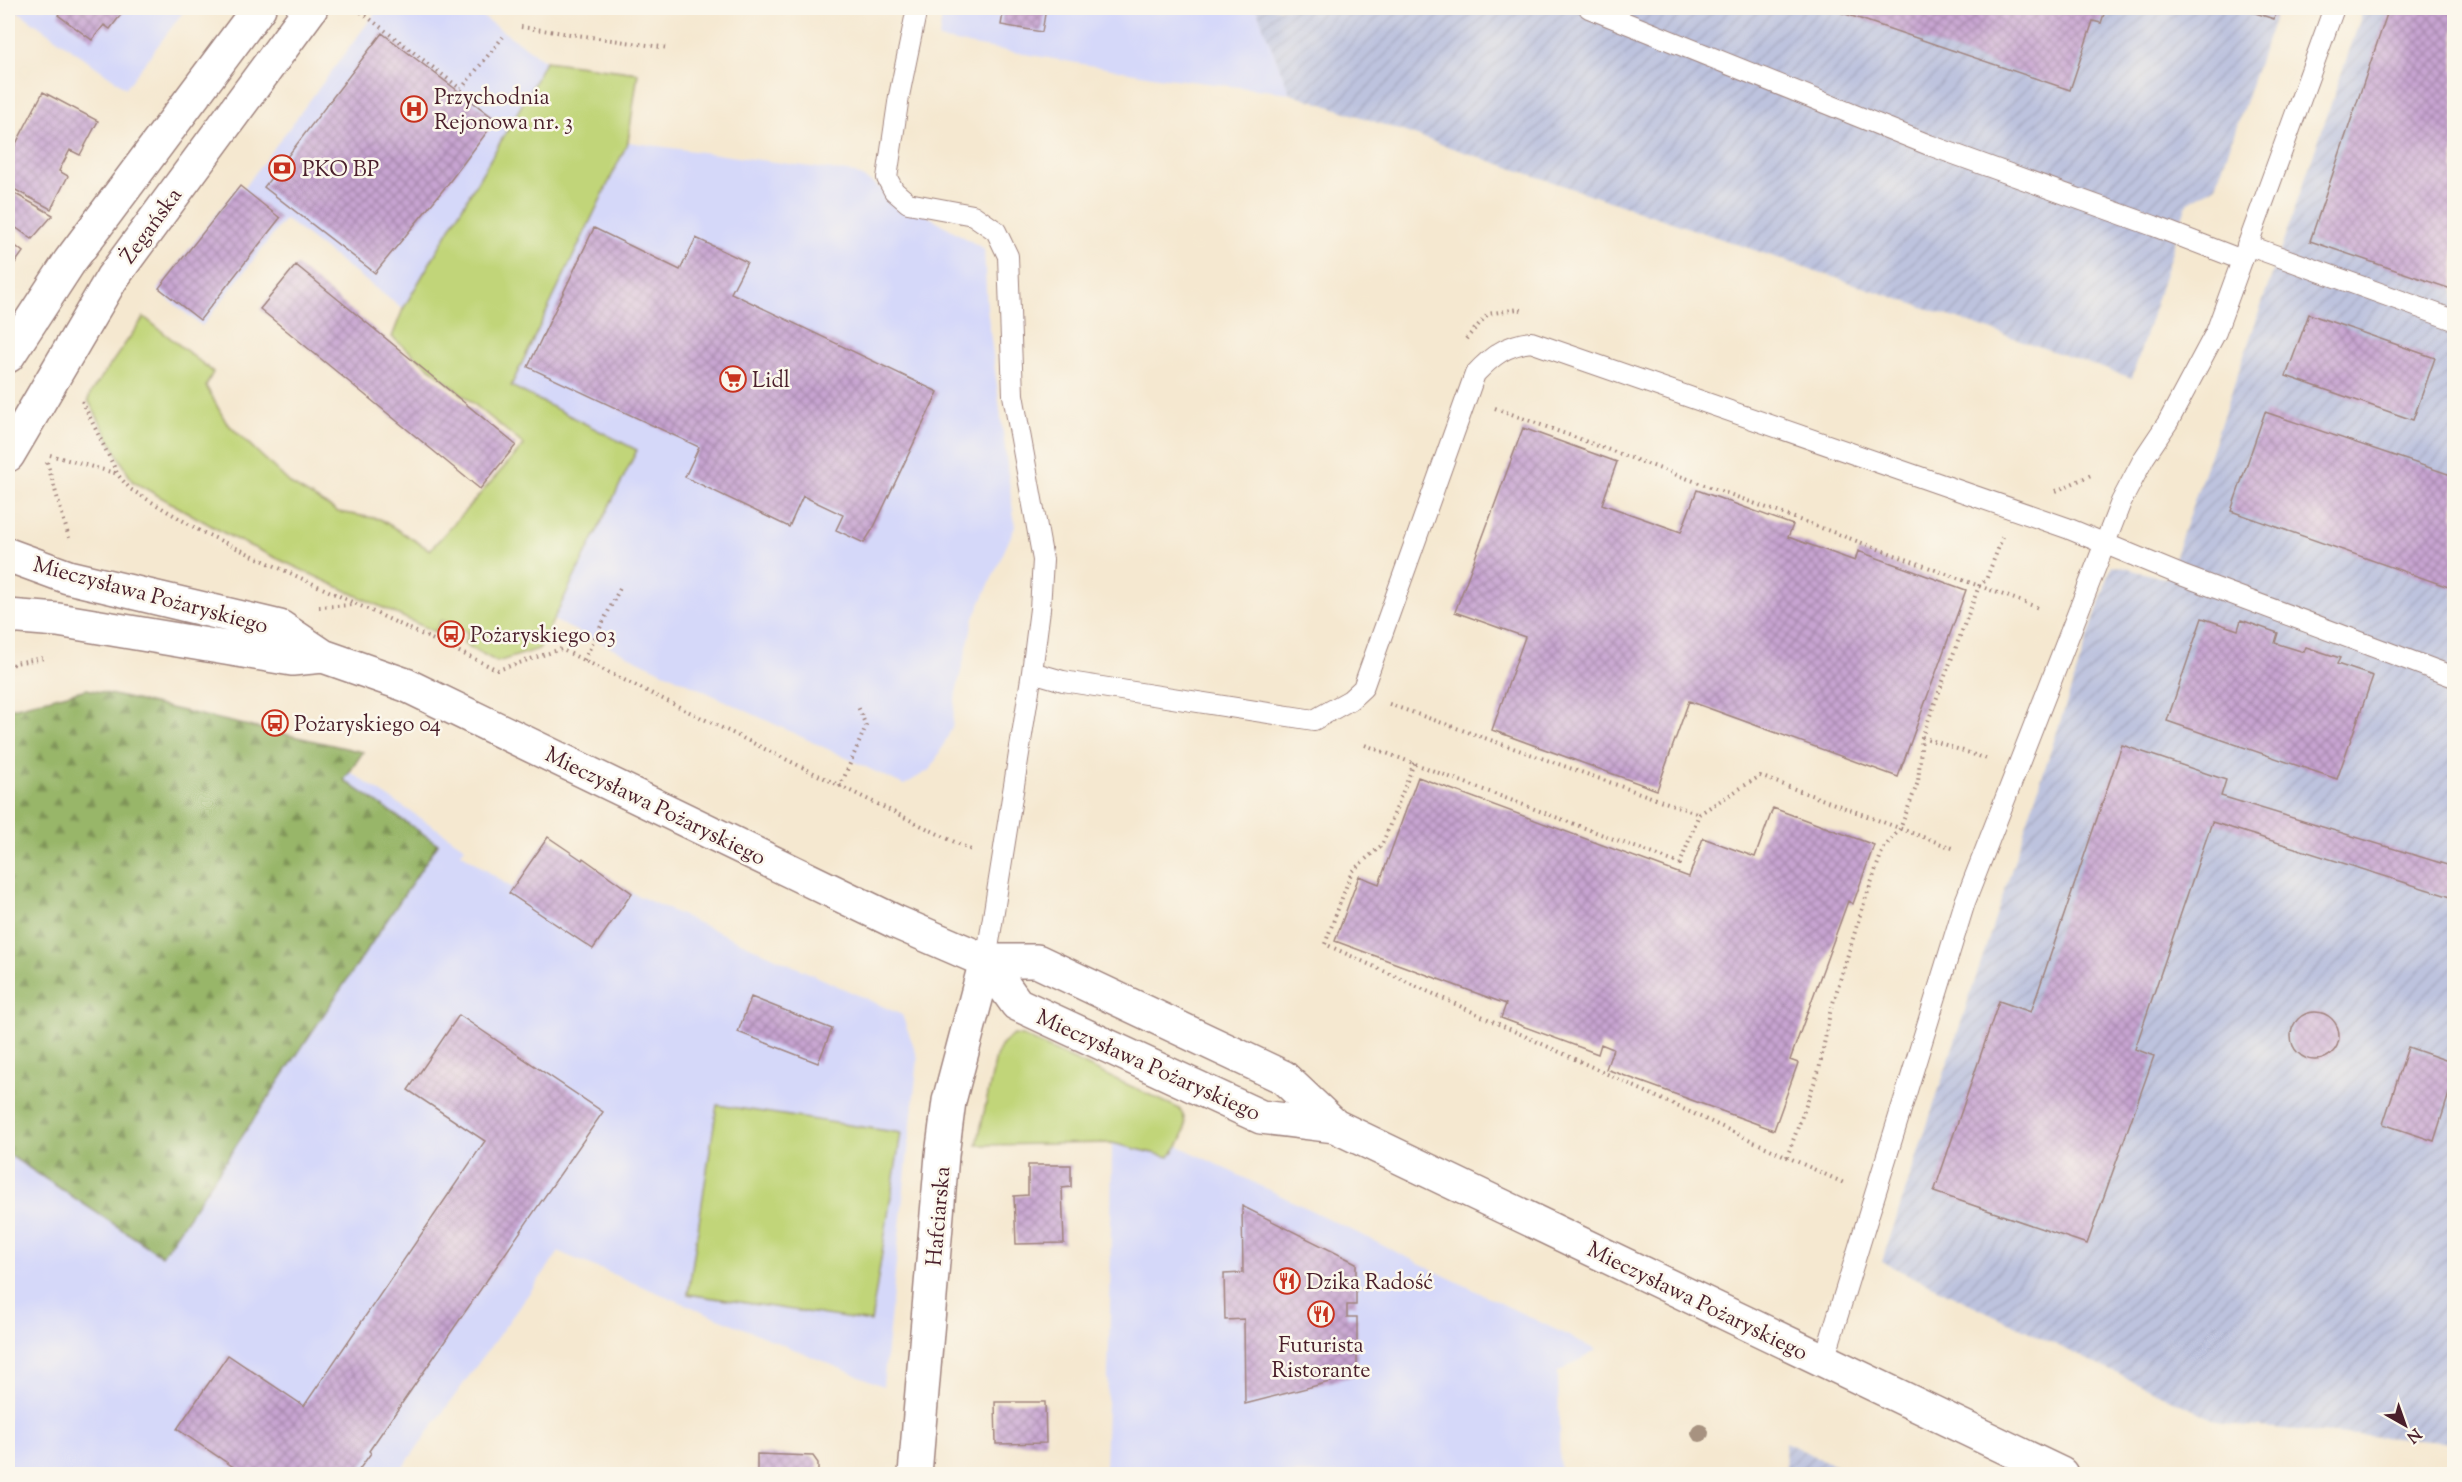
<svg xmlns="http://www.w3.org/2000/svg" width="2462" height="1482" font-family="'Sorts Mill Goudy',serif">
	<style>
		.built { fill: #d5d8f9 }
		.industrial { fill: url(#industrial-furrows) }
		.grass { fill: #c1d579; stroke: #867a52; stroke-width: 1.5 }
		.forest { fill: url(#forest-firs); stroke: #716a4a; stroke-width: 1.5 }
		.building { fill: url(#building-cross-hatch) }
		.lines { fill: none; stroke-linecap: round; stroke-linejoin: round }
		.service-casing { stroke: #a0847e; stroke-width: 22 }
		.minor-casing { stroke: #a0847e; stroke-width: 36 }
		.tertiary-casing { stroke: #a0847e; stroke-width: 36 }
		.path { stroke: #a0847e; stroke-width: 4; stroke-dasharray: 1.5 4.5; stroke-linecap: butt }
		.service { stroke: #fff; stroke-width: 20 }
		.minor { stroke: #fff; stroke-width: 33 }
		.tertiary { stroke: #fff; stroke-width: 33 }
		.tree { fill: #a79280 }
		.labels { text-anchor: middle; stroke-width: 5; stroke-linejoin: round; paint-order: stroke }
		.poi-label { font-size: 22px; fill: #4a1f2b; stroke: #fbf7ec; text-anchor: start }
		.street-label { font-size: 22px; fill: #4a1f2b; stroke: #fbf7ec }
	</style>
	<defs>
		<pattern id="industrial-furrows" width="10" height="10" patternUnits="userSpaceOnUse" patternTransform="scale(1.5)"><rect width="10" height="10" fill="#bdc3de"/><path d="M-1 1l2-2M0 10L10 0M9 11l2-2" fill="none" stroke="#a4a7bf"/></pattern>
		<pattern id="forest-firs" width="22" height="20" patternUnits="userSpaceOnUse" patternTransform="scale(1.5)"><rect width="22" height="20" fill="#98b669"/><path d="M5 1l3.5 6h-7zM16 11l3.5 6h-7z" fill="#7e9357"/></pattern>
		<pattern id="building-cross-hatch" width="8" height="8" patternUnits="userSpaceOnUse" patternTransform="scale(1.5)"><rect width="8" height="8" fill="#c7a4d1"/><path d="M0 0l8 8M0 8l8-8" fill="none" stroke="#a485aa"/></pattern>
	</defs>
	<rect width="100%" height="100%" fill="#fbf7ec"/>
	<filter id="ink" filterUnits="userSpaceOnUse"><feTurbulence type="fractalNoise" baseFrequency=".0167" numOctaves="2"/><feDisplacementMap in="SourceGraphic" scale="12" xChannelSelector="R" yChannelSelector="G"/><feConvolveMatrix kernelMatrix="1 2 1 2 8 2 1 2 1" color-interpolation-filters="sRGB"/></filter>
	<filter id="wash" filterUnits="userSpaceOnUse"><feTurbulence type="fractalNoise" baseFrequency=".008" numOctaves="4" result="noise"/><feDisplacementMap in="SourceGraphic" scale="24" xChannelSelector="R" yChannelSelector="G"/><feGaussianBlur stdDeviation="1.35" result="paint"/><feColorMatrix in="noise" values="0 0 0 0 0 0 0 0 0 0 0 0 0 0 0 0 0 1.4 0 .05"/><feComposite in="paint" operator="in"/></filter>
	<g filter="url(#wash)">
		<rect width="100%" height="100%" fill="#f5e8d0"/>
		<path class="built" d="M13,8h173l-60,80z
			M379,8h91l75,53 -15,30 -127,218 -118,-90 -83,107 -45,-36 82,-105 5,3z
			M943,8h313l34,85 -132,-16 -219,-38z
			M628,142l227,31 129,76 3,59 28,219 -41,91 -18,74 -4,36 -21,41 -27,16 -351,-165 84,-170 -126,-63z
			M8,709l342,63 115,75 -4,6 51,35 36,-51 35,21 49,35 270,122 16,43 -35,328 -324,-134 -161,222h-390z
			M1112,1143l57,14 10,-11 418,204 -39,22 2,102h-470l-5,-3 20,-4 5,-153z"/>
		<path class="industrial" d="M1256,8h1022l-62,178 -29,17 -55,175 -842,-285z
			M2364,8h90v1435l-231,-19 -341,-162 230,-697 55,14z
			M1785,1442l68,32h-67z"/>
		<path class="grass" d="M545,61l93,12 -10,69 -117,244 126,64 -98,199 -42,13 -33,-18 4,-11 -27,-13 -6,12 -202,-94 -101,-57 -44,-81 3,-8 53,-75 69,55 -7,14 20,36 66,63 46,27 42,7 50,31 94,-105 -132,-108 11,-28 127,-218z
			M1013,1035l10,1 157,73c11,18 2,34 -11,48l-57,-14 -135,2 19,-88 6,-13z
			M717,1105l184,28 -30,189 -183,-28z"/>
		<path class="forest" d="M87,689l276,63 -19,28 94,64 -276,412 -154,-102v-445z"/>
		<g id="blocks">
			<path class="building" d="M58,8h68l-16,21 -6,-4 -12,15 -34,-25 4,-5z
				M1004,8h42l-4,24 -41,-7z
				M1828,8h278l-5,15 -8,-2 -23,69z
				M2240,8h38l-4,11z
				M2389,8h65v282l-144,-49z
				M382,33l114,87 -49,65 -72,88 -111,-86z
				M43,92l55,29 -18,34 -10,-5 -11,21 9,5 -17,33 -43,-23v-27z
				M240,186l40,32 -80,102 -41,-32z
				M12,192l41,23 -21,24 -24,-17v-23z
				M594,228l86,42 16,-32 51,24 -16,31 207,99 -64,135 -10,16 -28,-13 7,-15 -40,-19 -14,31 -104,-50 14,-30 -171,-80z
				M8,240l15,12 -15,21z
				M296,265l220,180 -36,44 -220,-180z
				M2309,314l126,44 -22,62 -127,-44z
				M2265,412l189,64v113l-223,-78z
				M1523,428l94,34 -15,42 79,28 16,-42 96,35 -5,12 67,24 3,-10 108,39 -68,187 -209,-76 -32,89 -165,-60 33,-93 -70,-25z
				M2202,618l36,12 3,-10 37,13 -3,10 29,9 2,-5 34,11 -3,6 36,12 -36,103 -170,-58z
				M2122,745l104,35 -5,16 233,71v31l-242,-76 -77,227 19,7 -67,188 -153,-52 65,-191 32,11z
				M1418,777l271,100 14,-39 52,19 18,-49 101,37 -21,59 -5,-3 -58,159 8,3 -24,67 -168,-61 7,-20 -12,-5 -3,10 -97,-36 5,-14 -171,-63 24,-65 20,8z
				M548,837l34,23 1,-2 49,35 -39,56 -84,-56z
				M751,997l81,32 -14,34 -80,-31z
				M2291 1036a24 24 0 1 1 48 0a24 24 0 1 1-48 0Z
				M459,1015l144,97 -234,339 2,2 -15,21h-112l-67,-45 51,-74 76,51 181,-265 -77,-51z
				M2408,1047l46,16v15l-20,63 -51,-17z
				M1028,1165h43v22l-9,1 2,55 -48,1 -2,-48 14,-1z
				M1242,1206l114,57v42h-9v12h10v58l-112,29 -1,-85 -19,1 -1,-46 19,-1z
				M995,1402h50l1,41 -50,1z
				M757,1454l56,2 5,7v11h-61z"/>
		</g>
	</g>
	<g filter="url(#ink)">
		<use href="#blocks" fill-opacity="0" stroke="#a0847e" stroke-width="1.5"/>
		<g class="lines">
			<g class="service-casing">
				<path id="service" d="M917,8l-18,88 -12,82 7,13 14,12 65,12 23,16 12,25 5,139 30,165 -3,49 -8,63 -46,289
					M1589,8l340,137 225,81 88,34
					M2247,245l207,75
					M1032,672l31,9 251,39 36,-20 13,-12 112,-314c17,-18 31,-29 56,-32l536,186 114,47 273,102
					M1824,1360l141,-458 156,-400 23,-44 24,-36 48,-90 118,-324"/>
			</g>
			<g class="minor-casing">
				<path id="minor" d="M915,1474l27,-319 7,-54 37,-140"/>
			</g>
			<g class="tertiary-casing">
				<path id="tertiary" d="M8,356l62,-95 189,-253
					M8,455l104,-177 199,-270
					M8,555l60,22 212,50 43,29 83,29 490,237 90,39h51l246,116 52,49
					M8,616l50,4 234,39 31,-3
					M986,961l31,43 244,113 74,9 726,348"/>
			</g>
			<path class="path" d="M361,12l100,77 42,-52
				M521,27l147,21
				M1466,339l22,-25 30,-5 6,2
				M82,401l36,74 12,14 72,43 296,138 63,-21 412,202
				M1495,408l544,200
				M50,455l68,19
				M47,462l22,76
				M2056,491l35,-16
				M319,607l34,-2
				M584,660l36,-72
				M8,669l7,-6 29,-5
				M1389,704l310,110
				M1922,737l68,23
				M1365,745l315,119 19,-50 61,-38 195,73
				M1414,763l-32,82 -30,26 -27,73 521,240
				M840,787l26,-61 -9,-22
				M1787,1157l32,-87 11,-57 32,-104 21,-60 17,-20 18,-47 4,-45 57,-151 7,-6 17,-44"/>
			<use href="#service" class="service"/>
			<use href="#minor" class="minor"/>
			<use href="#tertiary" class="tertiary"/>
		</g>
		<circle class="tree" cx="1700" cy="1433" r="9"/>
	</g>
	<defs>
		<g id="hospital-ring" transform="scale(1.35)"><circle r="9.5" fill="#fbf7ec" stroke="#c8321e" stroke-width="1.5"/><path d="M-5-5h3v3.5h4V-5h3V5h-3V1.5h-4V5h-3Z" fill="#c8321e"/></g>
		<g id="bank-ring" transform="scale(1.35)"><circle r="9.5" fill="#fbf7ec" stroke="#c8321e" stroke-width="1.5"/><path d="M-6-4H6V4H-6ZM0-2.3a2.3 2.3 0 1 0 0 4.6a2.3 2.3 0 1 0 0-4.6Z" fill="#c8321e"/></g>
		<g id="supermarket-ring" transform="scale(1.35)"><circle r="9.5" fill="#fbf7ec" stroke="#c8321e" stroke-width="1.5"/><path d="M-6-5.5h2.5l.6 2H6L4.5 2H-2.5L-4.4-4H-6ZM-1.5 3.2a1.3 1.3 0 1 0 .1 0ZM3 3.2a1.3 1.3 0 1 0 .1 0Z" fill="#c8321e"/></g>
		<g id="bus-ring" transform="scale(1.35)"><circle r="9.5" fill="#fbf7ec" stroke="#c8321e" stroke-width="1.5"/><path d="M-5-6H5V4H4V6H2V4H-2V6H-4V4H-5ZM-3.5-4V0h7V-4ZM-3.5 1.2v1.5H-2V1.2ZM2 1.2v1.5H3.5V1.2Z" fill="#c8321e"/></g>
		<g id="restaurant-ring" transform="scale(1.35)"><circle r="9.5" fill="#fbf7ec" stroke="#c8321e" stroke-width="1.5"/><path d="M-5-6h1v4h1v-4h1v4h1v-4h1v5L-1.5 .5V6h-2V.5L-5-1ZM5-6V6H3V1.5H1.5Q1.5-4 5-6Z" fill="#c8321e"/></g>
	</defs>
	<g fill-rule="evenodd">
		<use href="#hospital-ring" x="414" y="109"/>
		<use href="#bank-ring" x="282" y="168"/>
		<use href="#supermarket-ring" x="733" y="379"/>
		<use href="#bus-ring" x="451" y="634"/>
		<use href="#bus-ring" x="275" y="723"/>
		<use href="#restaurant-ring" x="1287" y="1281"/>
		<use href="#restaurant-ring" x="1321" y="1314"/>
	</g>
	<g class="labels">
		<g class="poi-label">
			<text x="434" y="104">Przychodnia<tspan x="434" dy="25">Rejonowa nr. 3</tspan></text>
			<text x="302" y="176">PKO BP</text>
			<text x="752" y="387">Lidl</text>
			<text x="470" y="642">Pożaryskiego 03</text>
			<text x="294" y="731">Pożaryskiego 04</text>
			<text x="1306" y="1289">Dzika Radość</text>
			<text x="1321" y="1352" text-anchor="middle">Futurista<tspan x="1321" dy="25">Ristorante</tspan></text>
		</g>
		<g class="street-label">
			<text transform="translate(150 225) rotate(-54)" y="8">Żegańska</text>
			<text transform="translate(151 594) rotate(15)" y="8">Mieczysława Pożaryskiego</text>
			<text transform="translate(656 805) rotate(26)" y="8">Mieczysława Pożaryskiego</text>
			<text transform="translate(1149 1064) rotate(24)" y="8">Mieczysława Pożaryskiego</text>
			<text transform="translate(937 1216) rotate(-85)" y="8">Hafciarska</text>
			<text transform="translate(1698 1300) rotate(26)" y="8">Mieczysława Pożaryskiego</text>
		</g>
	</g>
	<rect width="2462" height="1482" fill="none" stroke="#fbf7ec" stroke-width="30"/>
	<g transform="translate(2405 1425) rotate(140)" stroke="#fbf7ec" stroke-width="4.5" paint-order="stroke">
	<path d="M0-4.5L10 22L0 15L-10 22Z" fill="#4a1f2b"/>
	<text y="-9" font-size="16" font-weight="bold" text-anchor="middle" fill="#4a1f2b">N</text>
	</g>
</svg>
